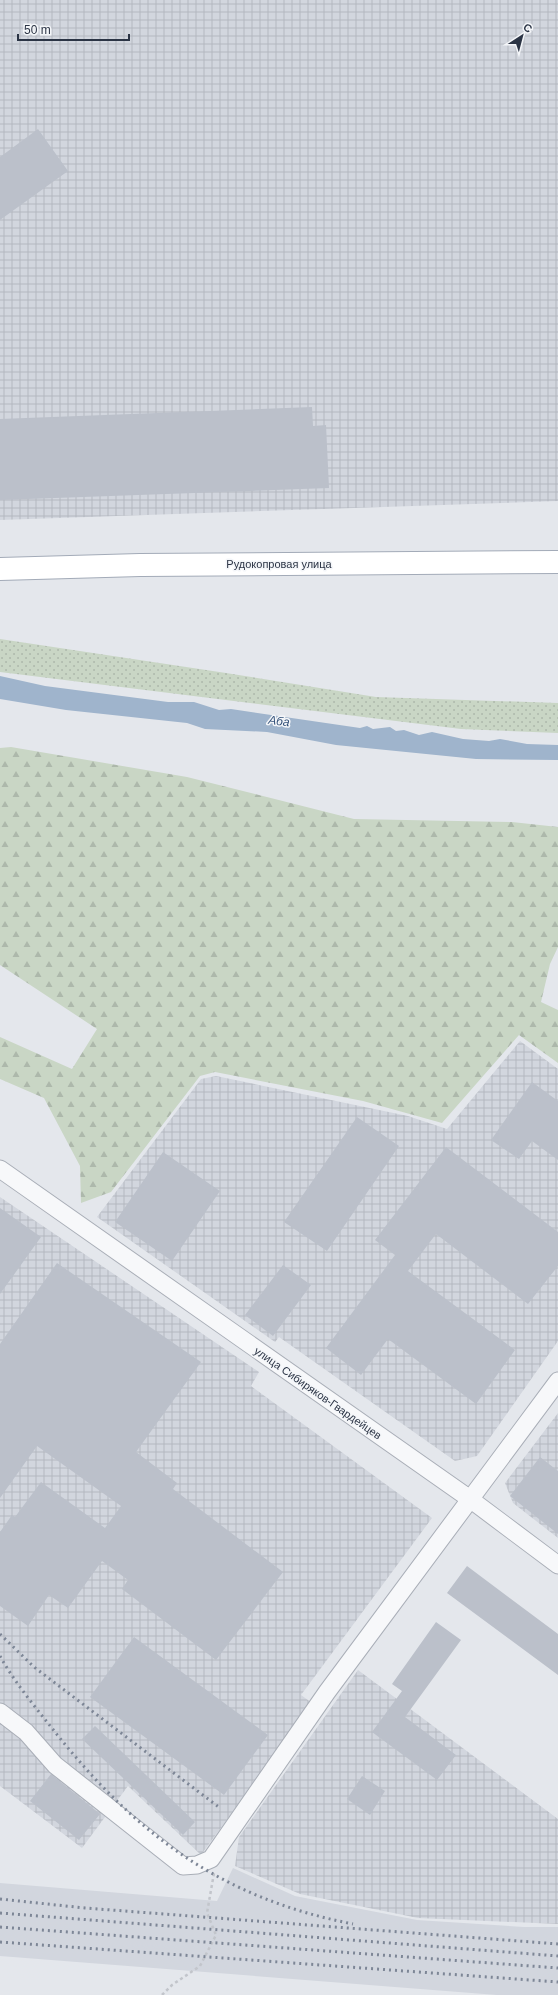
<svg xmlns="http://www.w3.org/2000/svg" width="558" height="1995" font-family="Helvetica,sans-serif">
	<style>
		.built { fill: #d2d6de }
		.industrial { fill: url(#industrial-grid) }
		.grass { fill: url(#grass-dots) }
		.forest { fill: url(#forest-firs) }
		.water { fill: #9fb4cc }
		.building { fill: #bbc0ca }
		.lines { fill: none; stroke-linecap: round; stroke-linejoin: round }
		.minor-casing { stroke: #a9aeb7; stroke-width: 19 }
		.major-casing { stroke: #a3abb8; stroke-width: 24 }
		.path { stroke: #c2c5cb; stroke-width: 2.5; stroke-dasharray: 3 3; stroke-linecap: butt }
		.minor { stroke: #f7f8fa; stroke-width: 17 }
		.major { stroke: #fff; stroke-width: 22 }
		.rail { stroke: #7d8696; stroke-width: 3; stroke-dasharray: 2 4; stroke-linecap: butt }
		.labels { text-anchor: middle; stroke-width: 3; stroke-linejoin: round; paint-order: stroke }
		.street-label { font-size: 11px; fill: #2b3445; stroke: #f4f6f9 }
		.water-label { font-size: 12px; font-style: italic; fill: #34527a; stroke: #f4f6f9 }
	</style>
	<defs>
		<pattern id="industrial-grid" width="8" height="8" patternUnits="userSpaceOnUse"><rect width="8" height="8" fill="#d2d6de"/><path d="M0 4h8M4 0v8" fill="none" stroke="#b4b8c0"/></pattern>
		<pattern id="grass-dots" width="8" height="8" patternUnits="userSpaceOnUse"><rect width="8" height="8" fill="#c9d6c5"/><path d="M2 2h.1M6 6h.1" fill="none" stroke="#adb8ab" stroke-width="1.8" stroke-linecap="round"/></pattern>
		<pattern id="forest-firs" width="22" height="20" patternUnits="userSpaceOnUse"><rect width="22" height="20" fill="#c9d6c5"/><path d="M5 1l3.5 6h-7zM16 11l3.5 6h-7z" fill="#adb8ab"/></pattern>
	</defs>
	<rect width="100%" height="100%" fill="#e4e7ec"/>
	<path class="built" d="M233,1868l62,28 122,24 107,7h34v68h-61l-497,-39v-73l217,18z"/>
	<path class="industrial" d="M0,0h558v501l-558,19z
		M520,1041l38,28v272l-81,115 -22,5 -176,-124 -4,5 -178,-125 104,-138 15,-3 192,40 39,13z
		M0,1197l259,175 -8,14 181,132 -131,177 11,8 -111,152 -73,-69 -46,62 -82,-62z
		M558,1413v125l-45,-35 -8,-20z
		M358,1670l200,149v105l-140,-6 -118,-24 -65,-28 4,-29z"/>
	<path class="grass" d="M0,639l226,34 150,24 182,6v30l-97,-4 -461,-57z"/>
	<path class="forest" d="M11,747l176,30 167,42 158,3 46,5v120l-8,17 -9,38 17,8v53l-39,-28 -77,88 -79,-22 -148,-29 -15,4 -89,116 -30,11 -1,-37 -36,-68 -44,-19v-42l72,32 25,-40 -97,-64v-217z"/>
	<path class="water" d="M0,676l45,10 123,16h26l25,8 12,-1 129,19 7,-2 6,3 17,-2 6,4 8,-1 15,5 13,-3 31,7 26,2 11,-2 27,5 31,1v15l-82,-1 -140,-14 -69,-13 -62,-3 -18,-6 -121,-13 -66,-11z"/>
	<path class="building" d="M38,129l30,42 -68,49v-63z
		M312,407l1,19 13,-1 3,63 -329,12v-81z
		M532,1082l26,19v59l-26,-19 -13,18 -28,-19z
		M357,1117l42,29 -72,105 -43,-29z
		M446,1147l112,85v34l-30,38 -92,-70 -28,37 107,79 -39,54 -88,-65 -27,36 -35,-27 69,-93 -20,-15z
		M163,1152l57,39 -48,70 -57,-39z
		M0,1208l41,29 -41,57z
		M57,1263l144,99 -65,90 41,31 -4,6 110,83 -67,88 -94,-71 6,-9 -26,-19 -34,47 -19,-13 -21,31 -28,-20v-74l12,-17 3,2 26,-35 64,46 16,-22 -84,-60 -37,52v-154z
		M283,1265l28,20 -38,51 -28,-21z
		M540,1457l18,14v63l-48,-38z
		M467,1566l91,68v41l-111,-82z
		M436,1622l25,18 -56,77 51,38 -19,25 -65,-48 30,-41 -10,-7z
		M134,1637l134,98 -44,60 -134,-98z
		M95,1726l100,96 -12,13 -101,-96z
		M51,1774l49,40 -21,26 -49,-39z
		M362,1776l23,15 -15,24 -23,-16z"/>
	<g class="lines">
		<g class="minor-casing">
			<path id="minor" d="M0,1169l470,330 88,66
				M0,1712l26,20 29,33 128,101 14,-1 14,-6 116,-167 231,-311"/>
		</g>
		<g class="major-casing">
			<path id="major" d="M0,569l140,-4 418,-3"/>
		</g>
		<path class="path" d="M162,1995l10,-10 28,-19 16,-31 -9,-22 7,-40"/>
		<use href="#minor" class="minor"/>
		<use href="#major" class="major"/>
		<path class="rail" d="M0,1634l34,33 186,141
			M0,1656c15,27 36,52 55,76 82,103 166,166 298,192
			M0,1899l85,9 473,36
			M0,1913l558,43
			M0,1927l558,41
			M0,1942l558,40"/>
	</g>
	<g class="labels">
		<g class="street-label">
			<text x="279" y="568">Рудокопровая улица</text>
			<text transform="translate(318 1393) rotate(35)" y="4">улица Сибиряков-Гвардейцев</text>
		</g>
		<g class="water-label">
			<text transform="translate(279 721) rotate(7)" y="4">Аба</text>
		</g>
	</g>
	<g transform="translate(522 36) rotate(36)" stroke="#f4f6f9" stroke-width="3" paint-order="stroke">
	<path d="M0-3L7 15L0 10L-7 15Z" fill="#2b3445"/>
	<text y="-6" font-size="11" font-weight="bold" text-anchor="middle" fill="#2b3445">С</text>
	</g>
	<path d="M18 34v6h111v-6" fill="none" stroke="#2b3445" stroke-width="2"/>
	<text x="24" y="34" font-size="12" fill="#2b3445" stroke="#f4f6f9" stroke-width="3" paint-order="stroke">50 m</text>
</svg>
